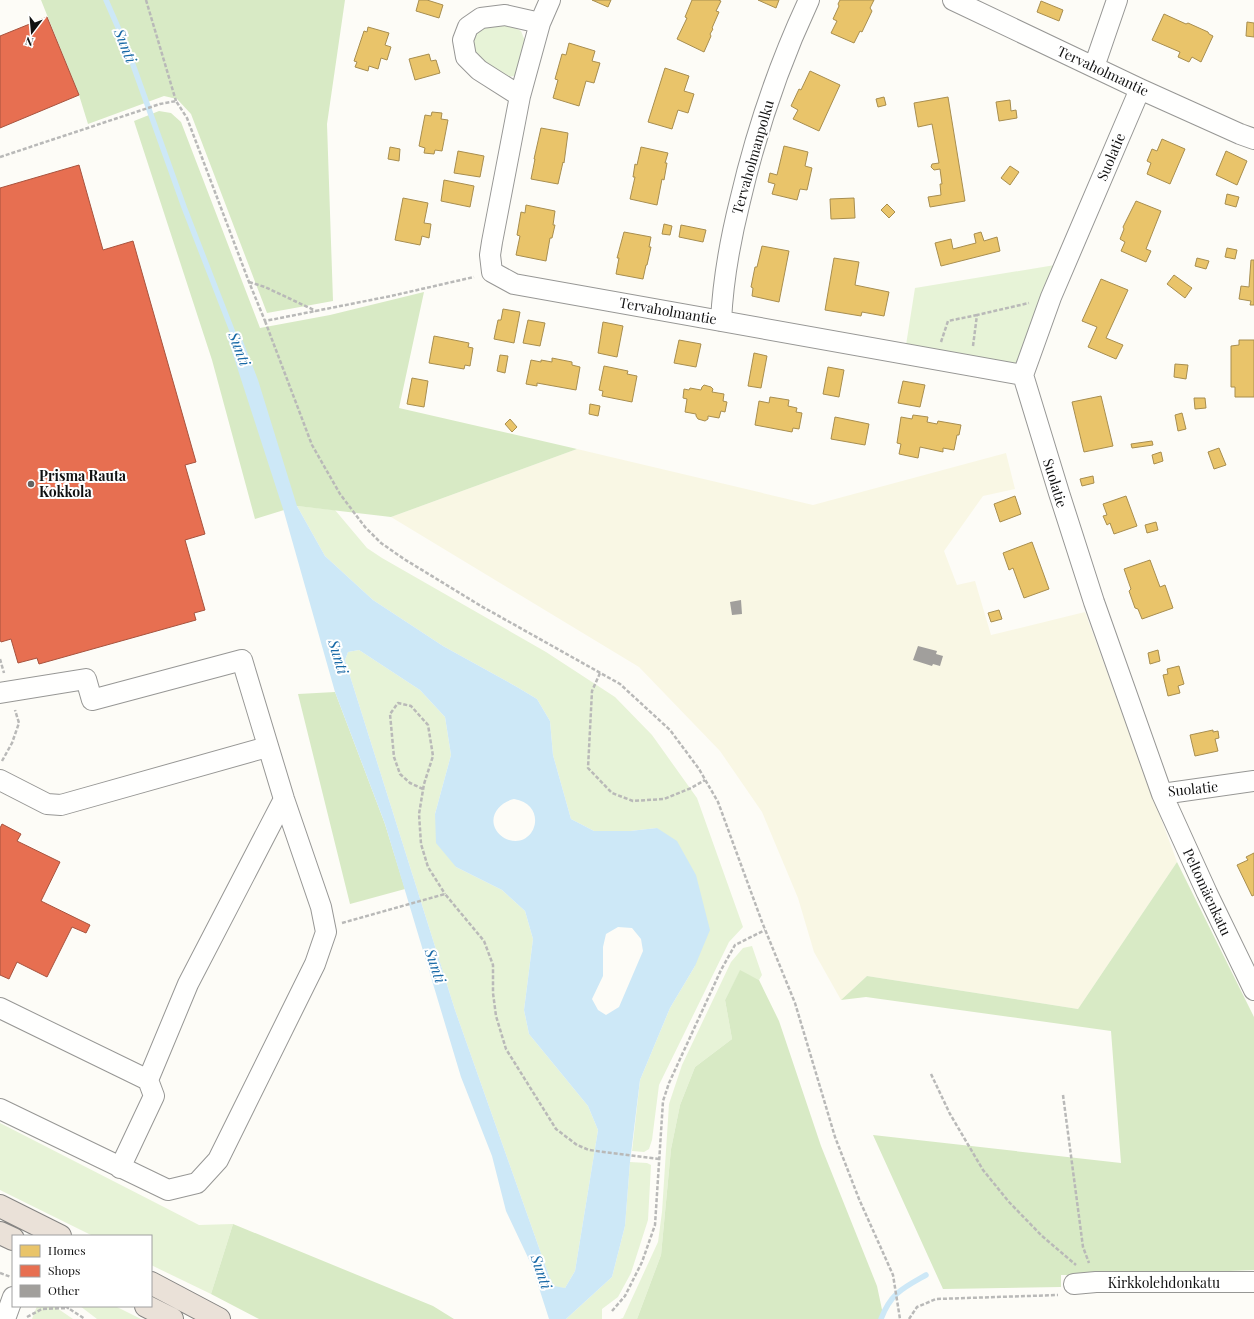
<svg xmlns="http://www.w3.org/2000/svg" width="1254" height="1319" font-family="'Playfair Display',serif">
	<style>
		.farmland { fill: #f9f7e4 }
		.green { fill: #e7f3d7 }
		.forest { fill: #d8eac5 }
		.water { fill: #cde8f7; fill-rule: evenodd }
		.homes { fill: #e9c46a; stroke: #a88e4f }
		.shops { fill: #e76f51; stroke: #a7533e }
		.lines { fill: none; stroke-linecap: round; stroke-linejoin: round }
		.stream { stroke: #cde8f7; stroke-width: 5.5 }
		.building { fill: #a19f9c }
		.minor-casing { stroke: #979795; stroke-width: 22 }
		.highway-casing { stroke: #858482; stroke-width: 24 }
		.path { stroke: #b9b9b8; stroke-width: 2.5; stroke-dasharray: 4 2; stroke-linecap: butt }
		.minor { stroke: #fffffe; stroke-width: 20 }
		.highway { stroke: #eae1d8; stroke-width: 22 }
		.poi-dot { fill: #646362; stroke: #fff; stroke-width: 1.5 }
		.labels { text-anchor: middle; stroke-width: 4; stroke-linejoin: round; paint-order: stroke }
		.street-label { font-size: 14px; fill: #111; stroke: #fff }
		.poi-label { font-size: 14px; font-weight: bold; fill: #111; stroke: #fff; text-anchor: start }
		.water-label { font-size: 15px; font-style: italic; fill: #1768a6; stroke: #fff }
	</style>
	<rect width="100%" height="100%" fill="#fdfcf7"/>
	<path class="farmland" d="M577,449l236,56 193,-52 9,36 -32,7 -39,55 13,34 18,-4 16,54 94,-23 92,250 -99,147 -211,-33 -26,24 -27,-48 -16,-54 -36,-86 -42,-61 -81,-84 -248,-150z"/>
	<path class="green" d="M505,23l16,8 6,15 -12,30 -9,1 -23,-13 -11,-18 4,-18z
		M1055,265l-38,99 -111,-19 9,-57z
		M297,506l38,4 32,38 15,10 164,94 69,45 37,38 45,63 46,129 -14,15 -70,143 -7,55 -3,9 -5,3 -12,-1 8,-71 30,-72 25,-42 -38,-138 -27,3h-36l-23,-12 -18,-64 -3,-34 -13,-22 -20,-12 -74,-41 -70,-46 -48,-44z
		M359,650l61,40 25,27 6,38 -16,59 21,53 46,23 23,21 8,28 -9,71 5,24 59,72 10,24 -23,141 -10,17 -11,-1 -5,-11 -94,-266 -110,-350 3,-8z
		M752,946l10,29 -3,5 -19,-9 -15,29 7,39 -37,28 -15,38 -9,44 -10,106 -24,64h-17l3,-1 35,-76 4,-30 7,-108 13,-39 49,-103 12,-14z
		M0,1123l199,102 34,-1 -22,70 -60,-29v-29h-58l-93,-46z
		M630,1162l17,1 4,2 -3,55 -17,53 -13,24 -16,12v10h-36l46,-42 13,-51z
		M37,1306h17l19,13h-41z
		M80,1306h35l26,13h-44z"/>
	<path class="forest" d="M41,0h304l-18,124 6,177 -66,12 -76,-199 -14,-15 -13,-3 -76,28 -9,-29z
		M159,111l12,2 10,9 79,206 70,-13 94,-23 -25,116 178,41 -186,68 -94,-11 -42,13 -43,-159 -78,-239z
		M335,692l50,132 20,65 -55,15 -52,-210z
		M1177,862l77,155v253l-120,5h-73v12l-118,2 -70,-154 248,28 -10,-132 -245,-34 -25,3 26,-24 211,33z
		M740,970l19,10 20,41 42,125 56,140 7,33h-247l24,-64 10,-106 9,-44 15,-38 37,-28 -7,-39z
		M233,1224l200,82 21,13h-195l-48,-25z"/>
	<path class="water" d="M239,331l19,49 39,126 28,50 48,44 70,46 74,41 20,12 13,22 3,34 18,64 23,12h36l27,-3 20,13 19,34 14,55 -15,36 -25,42 -30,72 -10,82 -5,64 -13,51 -46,42h-17l-17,-53 -26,-55 -14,-55 -31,-79 -76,-253 -50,-132 -51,-180 -57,-176zM359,650l61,40 25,27 6,38 -16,59 1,29 20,24 46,23 23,21 8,28 -9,71 5,24 59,72 10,24 -23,141 -10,17 -11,-2 -5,-10 -94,-266 -110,-350 3,-8zM514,799c34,5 23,49 -5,41 -6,-2 -11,-6 -14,-12 -6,-14 6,-26 19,-29zM618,927l14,1 9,11 2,12 -24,56 -13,8 -8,-5 -6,-11 11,-23v-29l3,-13z"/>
	<path class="homes" d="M419,0h8l16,5 -4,13 -23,-7z
		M592,0h19l-3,7z
		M692,0h26l3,1 -5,10 3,1 -7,16 1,1 -3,5 1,2 -7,16 -27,-13 10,-21 -2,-1z
		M758,0h21l-3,8z
		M840,0h34l-4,8 2,3 -10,21 -2,-1 -6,12 -23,-10 6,-12 -4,-2 6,-13 -1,-2z
		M1041,1l22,9 -4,11 -22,-9z
		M1164,14l22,10 2,-1 20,9 1,2 4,2 -12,26 -9,-5 -3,5 -11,-5 2,-5 -28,-12z
		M1247,22l7,1v14l-8,-1z
		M368,27l21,6 -4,12 6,2 -4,13 -6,-2 -3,11 -9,-3 -1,5 -13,-4 2,-5 -3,-1 10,-30 3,1z
		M569,43l26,8 -3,10 8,2 -6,20 -8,-2 -7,25 -26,-8 5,-18 -3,-1 7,-25 4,1z
		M429,54l2,7 5,-1 4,13 -25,7 -6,-21z
		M665,68l24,8 -5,15 10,3 -6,19 -10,-3 -6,19 -24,-7z
		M810,71l30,14 -21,46 -26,-12 5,-9 -7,-4 8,-17 2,1z
		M884,97l2,8 -8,2 -2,-8z
		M948,97l17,104 -35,6 -2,-10 13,-2 -1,-11h2l-2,-15 -6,1 -3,-3 1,-3 7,-1 -7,-39 -14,3 -4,-24z
		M1010,100l1,11 5,-1 1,8 -18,3 -3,-19z
		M432,112l10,1 -1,6 7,1 -6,31 -7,-1 -1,4 -10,-1 1,-5 -6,-2 6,-31 6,1z
		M541,128l27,5 -4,30 -1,-1 -5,22 -27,-5 4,-20h-1z
		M1162,139l23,10 -15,35 -23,-10 4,-11 -4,-2 5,-12 5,2z
		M784,146l24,6 -3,14 7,2 -5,22 -7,-1 -3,11 -25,-6 3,-10 -7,-2 2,-9 7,2z
		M390,147l10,2 -1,12 -11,-2z
		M641,147l27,6 -3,10h2l-3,17 -2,-1 -5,26 -27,-6 5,-22h-2l2,-13 2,1z
		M458,151l26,5 -4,21 -26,-4z
		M1226,151l21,10 -10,24 -21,-10z
		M1010,166l9,6 -9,13 -9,-7z
		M444,180l30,6 -4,21 -29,-6z
		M1227,194l12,3 -3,10 -11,-3z
		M403,198l25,5 -4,20 7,1 -2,14 -7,-2 -2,9 -25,-5z
		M854,198l1,20 -24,1 -1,-20z
		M1136,201l25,10 -15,38 5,2 -5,11 -25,-11 4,-9 -5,-3 4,-10 -1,-2z
		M887,204l8,8 -6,6 -8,-8z
		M526,205l29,6 -2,14h2l-3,13h-2l-4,23 -30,-6 4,-19 -3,-1 4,-23 4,1z
		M664,224l8,2 -2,9 -8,-1z
		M681,225l25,5 -3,12 -24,-5z
		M624,232l27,5 -2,10h2l-4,18h-1l-3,14 -27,-5 3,-16h-2z
		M981,232l3,9 13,-4 3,14 -59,15 -6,-23 16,-4 2,10 23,-6 -2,-9z
		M762,246l27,5 -10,51 -27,-6 1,-8 -2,-1 4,-20h2z
		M1227,248l10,2 -2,9 -10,-2z
		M834,258l25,4 -4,23 34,7 -5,24 -22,-4 -1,4 -36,-6z
		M1197,258l12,3 -3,8 -11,-3z
		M1251,260h3v45h-4l1,-4 -12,-2 2,-13 8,1z
		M1174,275l18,13 -7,10 -18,-14z
		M1101,279l27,11 -22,48 17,7 -7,14 -28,-12 9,-20 -15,-6z
		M503,309l17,3 -6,31 -20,-4 4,-19h3z
		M528,320l17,3 -5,23 -17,-3z
		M603,322l20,4 -6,31 -19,-4z
		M434,336l35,7 -1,4 5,1 -3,18 -5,-1 -1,4 -35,-6z
		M679,340l22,4 -5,23 -22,-4z
		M1239,340h15v57h-19v-10h-4v-41l8,-1z
		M754,353l13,3 -6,32 -13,-2z
		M500,355l8,1 -3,17 -8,-2z
		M552,358l20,4v3l8,2 -4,23 -39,-7v3l-11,-2 5,-24 10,2v-2l11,2z
		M1175,364l13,1 -2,14 -12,-2z
		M604,366l24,5 -1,3 10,2 -5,26 -30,-6 1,-5 -4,-1z
		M828,367l16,3 -5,27 -16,-3z
		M412,378l16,3 -4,26 -17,-3z
		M903,381l22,4 -5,22 -22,-4z
		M704,385l7,2 2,2 -1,3 12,2 -1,7 4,1 -2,10 -4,-1 -2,7 -11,-2v3l-3,2 -7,-2 -2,-3v-2l-11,-2 2,-13 -4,-1 1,-9 5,1 1,-2 11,2 1,-3z
		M1101,396l12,50 -29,6 -12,-50z
		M770,397l19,3 -1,6 9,2 -1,4 6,1 -3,16 -6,-1 -1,4 -37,-7 4,-24 10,2z
		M1194,398h11l1,10 -11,1z
		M590,404l10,2 -2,10 -9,-2z
		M1182,413l4,16 -8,2 -3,-16z
		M913,415l15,2 -1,5 10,2 1,-3 23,4 -2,10h-2l-3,15 -11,-2v4l-23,-5 -2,11 -19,-4 2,-10 -4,-1 4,-26 11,2z
		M835,417l34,7 -4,21 -34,-6z
		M510,419l7,8 -5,5 -7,-8z
		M1152,441l1,4 -21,3 -1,-4z
		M1219,448l7,17 -12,4 -6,-17z
		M1161,452l2,9 -9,3 -2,-9z
		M1093,476l1,7 -12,3 -2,-7z
		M1015,496l6,18 -21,8 -6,-18z
		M1126,496l11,30 -23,8 -4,-11 -3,2 -4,-9 4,-1 -4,-11z
		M1156,522l2,8 -11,3 -2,-8z
		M1032,542l17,47 -25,9 -11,-30 -4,2 -6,-17z
		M1150,560l10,27 5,-2 8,23 -31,11 -4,-10 -3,-1 -6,-17 2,-2 -7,-20z
		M999,610l3,9 -11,3 -3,-9z
		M1158,650l2,11 -10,3 -2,-11z
		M1179,666l5,18 -6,2 2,7 -12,3 -5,-21 5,-1 -1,-5z
		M1213,730v2l5,-1 1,7 -4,1 3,12 -23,5 -5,-21z
		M1254,853v42l-2,1 -15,-31 11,-5 -2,-3z"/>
	<path class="shops" d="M47,17l32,78 -79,33v-92z
		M79,165l24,85 30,-9 63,221 -11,3 20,69 -20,6 20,70 -11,3 2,7 -157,44 -2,-6 -19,5 -7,-24 -10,3 -1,-2v-452z
		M2,824l19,10 -4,7 43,21 -19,39 49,24 -4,8 -14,-6 -25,50 -30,-15 -8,17 -9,-4v-147z"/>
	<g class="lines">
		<path class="stream" d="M106,0l21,48 57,159 49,126
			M881,1319c10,-26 22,-31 45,-44"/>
	</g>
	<path class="building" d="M741,600l1,14 -10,1 -2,-13z
		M918,646l19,5 -1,3 7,2 -3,10 -7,-2 -1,2 -19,-6z"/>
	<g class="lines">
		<g class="minor-casing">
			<path id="minor" d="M550,0l-10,23 -20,73 -28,146 -2,13 2,17 22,12 509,91
				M953,0l187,89 100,45 14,5
				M1094,67l23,-67
				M1140,89l-89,208 -28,78 36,118 35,109 68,192 45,99 47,97
				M520,96l-41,-26 -13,-13 -3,-17 5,-13 13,-9 24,-3 35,8
				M721,321c2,-41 9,-80 19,-120 16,-69 39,-137 69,-201
				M0,693l86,-14 6,21 150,-40 42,139 37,108 5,25 -11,32 -97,196 -21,23 -29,7 -168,-81
				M0,780l47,24 14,1 206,-58
				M1162,794l92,-13
				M0,1008l148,72
				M120,1168l34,-72 -6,-16 40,-96 96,-185
				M1074,1284l22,-2h158
				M5,1319l8,-22"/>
		</g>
		<g class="highway-casing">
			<path id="highway" d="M0,1206l60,30
				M0,1233l13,6
				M151,1283l68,36
				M146,1306l26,13"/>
		</g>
		<path class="path" d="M146,0l30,101
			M0,157l160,-53 16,-3 11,17 62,164 16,39 126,-25 83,-19
			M249,282l16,5 51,24
			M265,321l47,124 28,49 25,33 16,16 23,16 77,47 139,78 50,46 29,39 19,33 44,120 33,81 40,134 24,62 34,76 7,44
			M941,342l7,-21 29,-6
			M973,346l4,-31 52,-12
			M0,659l4,14
			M600,673l-8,18 -4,77 24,25 21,8 31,-2 27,-11 14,-8
			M2,761l10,-18 7,-20 -4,-13
			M423,789l-13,-6 -10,-9 -6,-17 -4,-43 8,-11 13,3 17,19 5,31 -9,28 -5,30 2,30 7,23 17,27
			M342,923l103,-29 39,47 9,24v28l3,23 10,33 50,80 21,16 12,5 70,9
			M931,1074l19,40 33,56 26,32 33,34 34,29
			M1063,1095l20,152 6,16
			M0,1273l11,4
			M65,1306l20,13
			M612,1311l13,-15 17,-34 13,-37 8,-124 6,-18 52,-113 14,-25 30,-15
			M27,1317l15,-8 27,-1
			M909,1319l8,-12 19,-8 122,-4"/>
		<use href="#minor" class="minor"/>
		<use href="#highway" class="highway"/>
	</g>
	<circle class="poi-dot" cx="31" cy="484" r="4"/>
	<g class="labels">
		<g class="street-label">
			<text transform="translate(1103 71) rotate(25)" y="5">Tervaholmantie</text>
			<text transform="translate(753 157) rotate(-74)" y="5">Tervaholmanpolku</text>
			<text transform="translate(1111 157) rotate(-67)" y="5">Suolatie</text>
			<text transform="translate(668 311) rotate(10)" y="5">Tervaholmantie</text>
			<text transform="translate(1055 483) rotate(73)" y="5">Suolatie</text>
			<text transform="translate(1193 789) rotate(-6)" y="5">Suolatie</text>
			<text transform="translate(1207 892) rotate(65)" y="5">Peltomäenkatu</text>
			<text x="1164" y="1288">Kirkkolehdonkatu</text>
		</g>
		<g class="poi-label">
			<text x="39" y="481">Prisma Rauta<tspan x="39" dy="16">Kokkola</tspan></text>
		</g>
		<g class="water-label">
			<text transform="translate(125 46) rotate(68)" y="5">Sunti</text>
			<text transform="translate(239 349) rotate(69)" y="5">Sunti</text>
			<text transform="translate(338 657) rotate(73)" y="5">Sunti</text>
			<text transform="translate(435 966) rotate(71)" y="5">Sunti</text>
			<text transform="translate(541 1272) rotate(71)" y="5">Sunti</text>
		</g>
	</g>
	<rect x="12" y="1235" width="140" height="72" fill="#ffffff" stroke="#a0a0a0"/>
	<rect x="20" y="1245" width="20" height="12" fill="#e9c46a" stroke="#a0a0a0"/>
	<text x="48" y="1255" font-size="12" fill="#111111">Homes</text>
	<rect x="20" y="1265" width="20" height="12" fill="#e76f51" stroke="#a0a0a0"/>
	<text x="48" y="1275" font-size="12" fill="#111111">Shops</text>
	<rect x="20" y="1285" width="20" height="12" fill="#a19f9c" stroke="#a0a0a0"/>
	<text x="48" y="1295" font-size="12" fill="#111111">Other</text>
	<g transform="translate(32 32) rotate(196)" stroke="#ffffff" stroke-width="3" paint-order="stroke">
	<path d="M0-3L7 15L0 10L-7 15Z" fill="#111111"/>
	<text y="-6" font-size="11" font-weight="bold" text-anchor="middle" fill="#111111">N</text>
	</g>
</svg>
